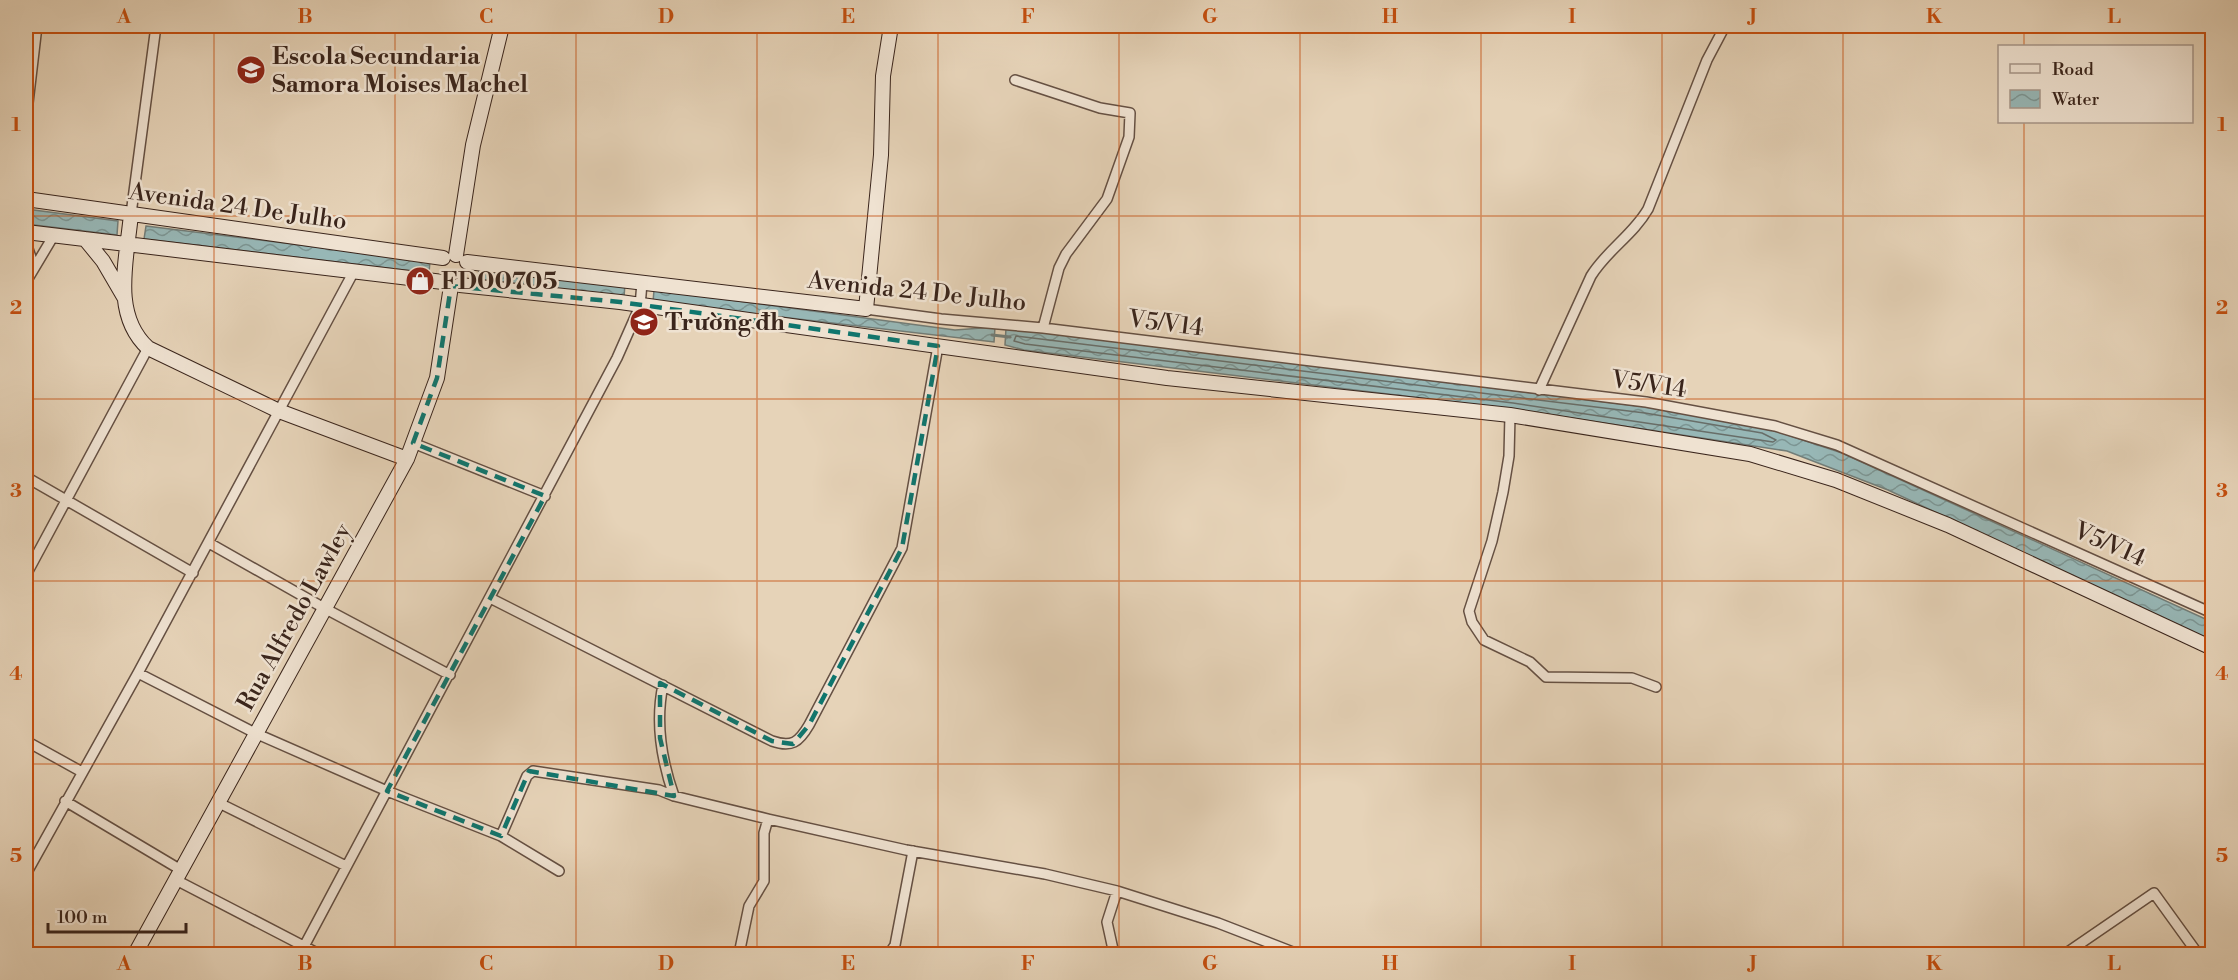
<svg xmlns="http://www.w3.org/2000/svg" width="2238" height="980" font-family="'Libre Bodoni',serif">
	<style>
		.water { fill: url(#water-waves); stroke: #727d78; stroke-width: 1.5 }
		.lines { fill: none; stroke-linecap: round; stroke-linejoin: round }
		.shore { stroke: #686e69; stroke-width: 1.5 }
		.stream { stroke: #727d78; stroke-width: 3 }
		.street-casing { stroke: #655043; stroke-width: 12 }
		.secondary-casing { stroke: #3a251c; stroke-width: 16 }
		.street { stroke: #efe2d1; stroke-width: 9 }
		.secondary { stroke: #efe2d1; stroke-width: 14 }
		.marked { fill: none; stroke: #0f766e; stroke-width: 4.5; stroke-dasharray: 12 8; stroke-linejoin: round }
		.grid { fill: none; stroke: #c54f0f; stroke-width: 1.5; stroke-opacity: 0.55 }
		.labels { text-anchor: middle; stroke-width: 5; stroke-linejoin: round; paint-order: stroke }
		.poi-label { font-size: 24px; font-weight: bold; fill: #3a251c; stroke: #efe2d1; text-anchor: start }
		.street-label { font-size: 24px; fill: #3a251c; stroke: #efe2d1 }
		.neatline { fill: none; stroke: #c54f0f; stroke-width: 2 }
		.grid-label { font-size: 20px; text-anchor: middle; font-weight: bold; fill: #c54f0f }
	</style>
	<defs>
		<pattern id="water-waves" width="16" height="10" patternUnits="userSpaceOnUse" patternTransform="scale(1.5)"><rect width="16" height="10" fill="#97b7b6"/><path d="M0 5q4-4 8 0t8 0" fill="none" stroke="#7c9593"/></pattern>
	</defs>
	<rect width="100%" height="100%" fill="#e6d3b8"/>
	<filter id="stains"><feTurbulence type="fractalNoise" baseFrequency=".00333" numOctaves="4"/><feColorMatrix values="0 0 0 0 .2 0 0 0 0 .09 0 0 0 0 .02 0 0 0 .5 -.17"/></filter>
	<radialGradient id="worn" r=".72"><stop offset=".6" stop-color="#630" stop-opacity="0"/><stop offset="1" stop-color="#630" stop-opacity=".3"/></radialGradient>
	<path class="water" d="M26,209l92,12 -1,14 -91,-11z
		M146,226l284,35 -1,12 -285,-34z
		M479,269l146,15 -1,13 -146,-18z
		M654,290l301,40 40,-3 -1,15 -341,-40z
		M1006,328l640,79 118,20 78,26 370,169v19l-324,-151 -101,-39 -275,-42 -488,-59 -19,-5z"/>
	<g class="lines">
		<path class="shore" d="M1016,336l629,77 117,20 14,7 -3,2 -260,-39 -488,-59 -11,-3z"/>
		<path class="stream" d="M992,335l18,2"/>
		<g class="street-casing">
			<path id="street" d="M26,120l11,-94
				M131,214l25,-188
				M26,243l8,23
				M26,282l28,-47
				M866,309l75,10 102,9 16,-60 7,-14 41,-55 22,-62 1,-24 -30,-5 -85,-28
				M1043,328l603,74 129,24 62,19 375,168
				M1539,390l52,-114c16,-26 42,-41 57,-67l59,-149 18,-34
				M1510,415l-1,41 -6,36 -11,49 -23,70 3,11 12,18 46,22 16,15 86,1 24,9
				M413,443l132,53
				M26,477l167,96
				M209,543l115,65 126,67
				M26,575l122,-227
				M490,598l282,143c20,7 27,1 37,-16l93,-177 36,-202
				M138,673l117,60 132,58 114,45 58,35
				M663,685c-8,38 -2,74 11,111
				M26,741l56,31
				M65,801l116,69
				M217,802l129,64
				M501,836l26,-60 6,-5 126,19 15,6 94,23 138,31 139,24 72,17 101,32 80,31
				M26,874l112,-201 215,-400
				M176,880l143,74
				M300,954l317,-596 23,-52 2,-23
				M739,954l10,-48 15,-25v-48l4,-14
				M889,954l6,-9 18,-94
				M1114,954l-7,-32 10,-31
				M2065,954l89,-61 44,61
				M2207,954l5,-4"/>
		</g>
		<g class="secondary-casing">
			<path id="secondary" d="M26,199l417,59
				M131,214c-4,45 -20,100 17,134l131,63 128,48
				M26,232l417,50
				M85,239l18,22 21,36
				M456,255l17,-110 29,-119
				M467,262l399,47 15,-154 2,-79 8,-50
				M460,285l160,17 547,76 343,37 240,39 86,26 112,45 264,123
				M135,954l272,-495 30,-81 14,-92"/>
		</g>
		<use href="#street" class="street"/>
		<use href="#secondary" class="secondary"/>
	</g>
	<path class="marked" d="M451,286l169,16 318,44 -36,202 -93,177 -16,19 -21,-3 -112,-58v55l14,58 -145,-25 -28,65 -114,-45 158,-295 -132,-53 24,-65z"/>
	<path class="grid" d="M214,26v928M395,26v928M576,26v928M757,26v928M938,26v928M1119,26v928M1300,26v928M1481,26v928M1662,26v928M1843,26v928M2024,26v20M2024,122v832M26,216h2186M26,399h2186M26,581h2186M26,764h2186"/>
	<defs>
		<g id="school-disc" transform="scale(1.5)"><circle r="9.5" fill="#8f2418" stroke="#efe2d1"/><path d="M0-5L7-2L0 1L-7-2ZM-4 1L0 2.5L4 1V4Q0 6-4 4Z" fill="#fff"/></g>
		<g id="shop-disc" transform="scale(1.5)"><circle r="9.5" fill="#8f2418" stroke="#efe2d1"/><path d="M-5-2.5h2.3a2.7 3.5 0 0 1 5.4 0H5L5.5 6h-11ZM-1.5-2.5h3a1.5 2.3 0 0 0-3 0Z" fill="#fff"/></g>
		<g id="university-disc" transform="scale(1.5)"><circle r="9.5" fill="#8f2418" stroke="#efe2d1"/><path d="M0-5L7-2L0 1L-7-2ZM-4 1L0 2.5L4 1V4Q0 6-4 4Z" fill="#fff"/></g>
	</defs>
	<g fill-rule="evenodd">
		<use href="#school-disc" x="251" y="70"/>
		<use href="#shop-disc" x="420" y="281"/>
		<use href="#university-disc" x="644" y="322"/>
	</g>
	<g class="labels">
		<g class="poi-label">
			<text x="272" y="64">Escola Secundaria<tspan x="272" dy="28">Samora Moises Machel</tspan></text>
			<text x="441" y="289">FD00705</text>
			<text x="665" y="330">Trường đh</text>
		</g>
		<g class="street-label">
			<text transform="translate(238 206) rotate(8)" y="8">Avenida 24 De Julho</text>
			<text transform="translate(917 291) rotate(6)" y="8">Avenida 24 De Julho</text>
			<text transform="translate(1166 323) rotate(7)" y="8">V5/V14</text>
			<text transform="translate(1649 384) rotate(8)" y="8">V5/V14</text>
			<text transform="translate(2110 544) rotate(24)" y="8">V5/V14</text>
			<text transform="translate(294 617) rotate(-61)" y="8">Rua Alfredo Lawley</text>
		</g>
	</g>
	<rect width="2238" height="980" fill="none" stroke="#e6d3b8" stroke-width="66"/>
	<rect x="1998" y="45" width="195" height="78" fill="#efe2d1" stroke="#a79689" stroke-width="1.5"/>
	<rect x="2010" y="64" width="30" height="9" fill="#efe2d1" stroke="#a79689" stroke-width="1.5"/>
	<text x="2052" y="75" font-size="18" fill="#3a251c">Road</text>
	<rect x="2010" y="90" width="30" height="18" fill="url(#water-waves)" stroke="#a79689" stroke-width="1.5"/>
	<text x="2052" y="105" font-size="18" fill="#3a251c">Water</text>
	<path d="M48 923v9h138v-9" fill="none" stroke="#3a251c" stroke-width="3"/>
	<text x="57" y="923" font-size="18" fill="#3a251c" stroke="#efe2d1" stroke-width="4.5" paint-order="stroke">100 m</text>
	<rect x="33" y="33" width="2172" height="914" class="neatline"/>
	<g class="grid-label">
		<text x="124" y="23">A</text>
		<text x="305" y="23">B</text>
		<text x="486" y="23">C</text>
		<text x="666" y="23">D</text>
		<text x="848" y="23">E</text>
		<text x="1028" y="23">F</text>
		<text x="1210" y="23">G</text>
		<text x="1390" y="23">H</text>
		<text x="1572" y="23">I</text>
		<text x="1753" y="23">J</text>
		<text x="1934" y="23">K</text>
		<text x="2114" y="23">L</text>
		<text x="16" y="131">1</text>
		<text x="2222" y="131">1</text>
		<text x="16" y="314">2</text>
		<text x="2222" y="314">2</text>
		<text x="16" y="497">3</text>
		<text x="2222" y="497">3</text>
		<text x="16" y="680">4</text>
		<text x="2222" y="680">4</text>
		<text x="16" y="862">5</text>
		<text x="2222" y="862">5</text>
		<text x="124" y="970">A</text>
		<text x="305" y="970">B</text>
		<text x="486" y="970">C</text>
		<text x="666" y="970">D</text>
		<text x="848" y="970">E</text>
		<text x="1028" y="970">F</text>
		<text x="1210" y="970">G</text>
		<text x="1390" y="970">H</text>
		<text x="1572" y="970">I</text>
		<text x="1753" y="970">J</text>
		<text x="1934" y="970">K</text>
		<text x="2114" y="970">L</text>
	</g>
	<rect width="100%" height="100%" filter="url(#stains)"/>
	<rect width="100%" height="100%" fill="url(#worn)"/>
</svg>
